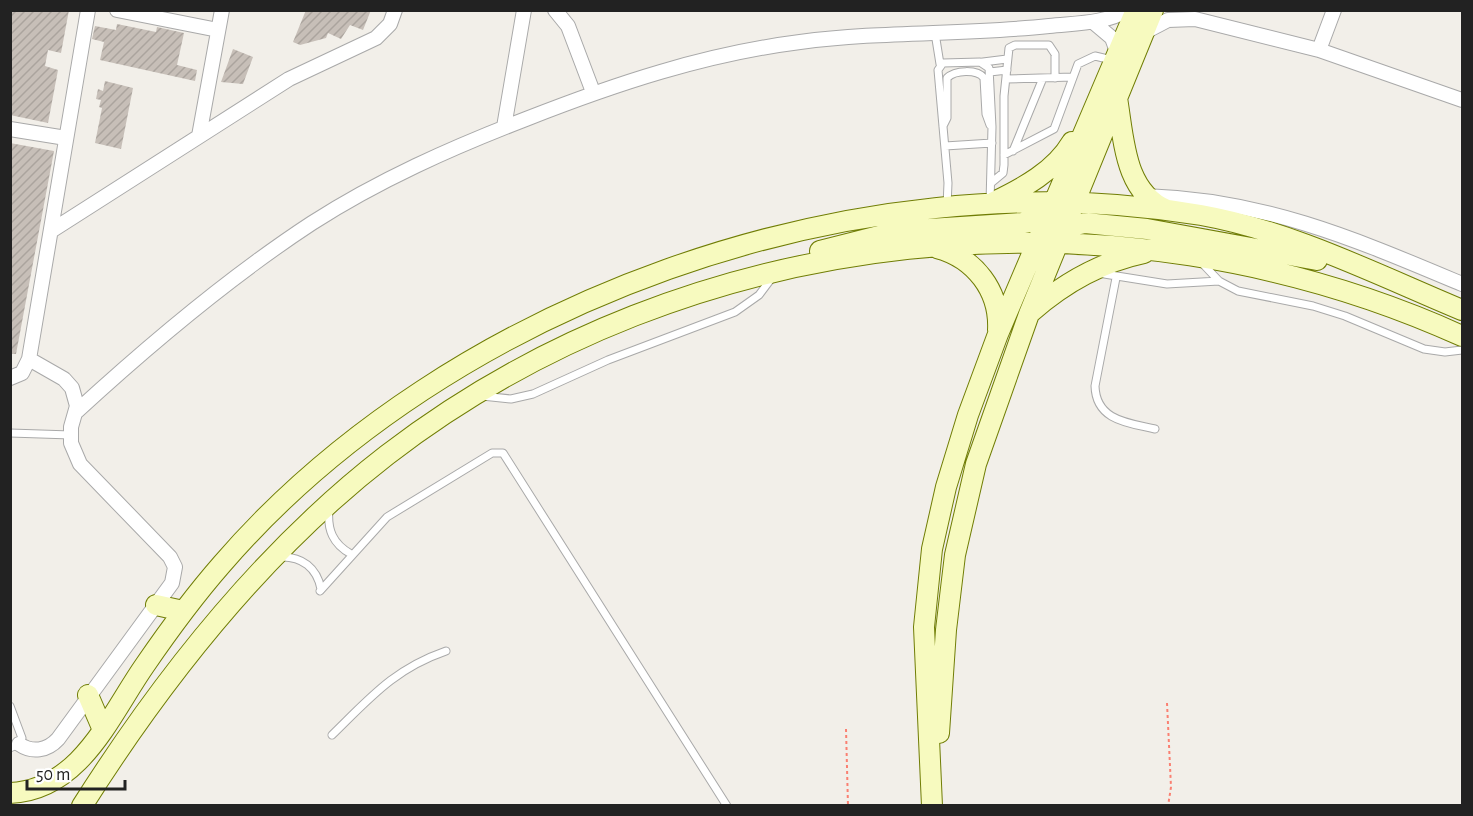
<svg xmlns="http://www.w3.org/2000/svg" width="1473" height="816" font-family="'Alegreya Sans',sans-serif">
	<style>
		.building { fill: url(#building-hatch) }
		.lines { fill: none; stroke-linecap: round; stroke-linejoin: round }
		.lane-casing { stroke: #a9a9a9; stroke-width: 9 }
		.street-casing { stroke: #a9a9a9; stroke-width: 16 }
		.secondary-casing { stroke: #707d05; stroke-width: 22 }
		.path { stroke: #fa8072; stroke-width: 2; stroke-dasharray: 3 3; stroke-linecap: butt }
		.lane { stroke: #fff; stroke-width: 7 }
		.street { stroke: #fff; stroke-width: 14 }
		.secondary { stroke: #f7fabf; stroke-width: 20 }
	</style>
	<defs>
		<pattern id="building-hatch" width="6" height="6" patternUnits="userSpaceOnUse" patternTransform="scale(1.5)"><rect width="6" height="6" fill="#c7bfb8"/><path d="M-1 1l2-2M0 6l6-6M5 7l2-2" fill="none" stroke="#aba49e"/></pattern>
	</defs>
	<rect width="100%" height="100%" fill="#f2efe9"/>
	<path class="building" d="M10,10h59l-8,43 -13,-3 -3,16 13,4 -10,53 -38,-8z
		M306,10h65l-8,20 -13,-5 -9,14 -13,-6 -2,5 -26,7 -7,-3z
		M117,24l39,8 1,-5 27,6 -7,32 20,5 -2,11 -95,-21 4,-18 -12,-3 3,-13 21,4z
		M233,49l20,8 -10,27 -22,-2z
		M105,81l28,7 -12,61 -26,-6 7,-35 -3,-1 2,-7 -5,-1 2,-10 5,2z
		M10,143l44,8 -38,203h-6z"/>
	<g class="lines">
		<g class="lane-casing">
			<path id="lane" d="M935,33l5,31
				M983,62l24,-3
				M990,72l17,-2
				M1006,79l66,-2
				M943,126l4,-8v-40c8,-8 30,-9 37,0l2,36 4,11
				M945,146l47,-3
				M1013,151l30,-73
				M1004,155l50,-26 24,-65 17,-8 17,4
				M991,183l12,-10 1,-8v-69l5,-48 6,-3h34l6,9v24
				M947,206l1,-23 -10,-113 5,-7 37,-1 9,6 3,59 -2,75
				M1202,263l17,18 19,10 75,15 32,10 79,33 21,3 17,-2
				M1098,273l69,11 52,-3
				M1116,278l-21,108c1,35 34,37 60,43
				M482,396l29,3 22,-5 75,-34 127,-48 24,-17 15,-20
				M10,433l61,2
				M329,509c-2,21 4,35 22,45
				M280,557c22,-1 37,11 41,32
				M320,591l67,-74 105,-64h11l224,353
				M10,706l12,32 -3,6 -9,4
				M332,735c38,-37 62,-66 114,-84"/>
		</g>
		<g class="street-casing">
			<path id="street" d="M117,10l101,20
				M555,10l13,16 25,66
				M1093,22l19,16 6,16
				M1145,32l23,-12 27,-1 124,31 143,50
				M1319,50l15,-40
				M504,127l20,-117
				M10,129l56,9
				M199,136l23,-126
				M1146,196c119,4 209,43 316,88
				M51,231l238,-152 87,-41 14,-14 5,-14
				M10,378l12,-5 7,-14 59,-349
				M76,412c74,-68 152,-134 236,-189 67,-43 139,-75 214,-104 89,-35 179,-65 274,-77 82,-11 166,-7 249,-16 27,-3 55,-2 79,-16
				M19,744c13,9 28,7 39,-5l114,-156 3,-16 -5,-10 -90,-93 -9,-21v-16l6,-21 -5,-18 -8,-9 -35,-20"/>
		</g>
		<g class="secondary-casing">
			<path id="secondary" d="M1117,98c7,41 7,94 50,112
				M994,202c29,-14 61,-31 78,-60
				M1056,229l29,-6 62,6 170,31
				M937,248c38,10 63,43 61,82
				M820,251l79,-20 123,-8 32,-5
				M1031,312c33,-29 70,-50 113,-59
				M156,605l27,6
				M88,695l15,35
				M939,733l7,-103 9,-75 21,-91 53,-150 124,-304
				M10,793c71,-3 100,-78 135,-128 24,-35 49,-69 77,-101 227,-263 636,-407 979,-349 90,16 177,60 261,95
				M82,806c83,-131 182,-256 305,-351 304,-234 728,-276 1075,-119
				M932,806l-8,-179 8,-78 14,-62 22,-72 30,-81 138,-324"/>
		</g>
		<path class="path" d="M1167,703l4,84 -3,19
			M846,729l2,77"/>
		<use href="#lane" class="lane"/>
		<use href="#street" class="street"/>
		<use href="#secondary" class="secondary"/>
	</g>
	<rect width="1473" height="816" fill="none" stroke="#222222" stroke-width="24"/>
	<path d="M27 780v9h98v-9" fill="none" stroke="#222222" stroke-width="3"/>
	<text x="36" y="780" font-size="18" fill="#222222" stroke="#ffffff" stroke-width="4.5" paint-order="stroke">50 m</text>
</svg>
